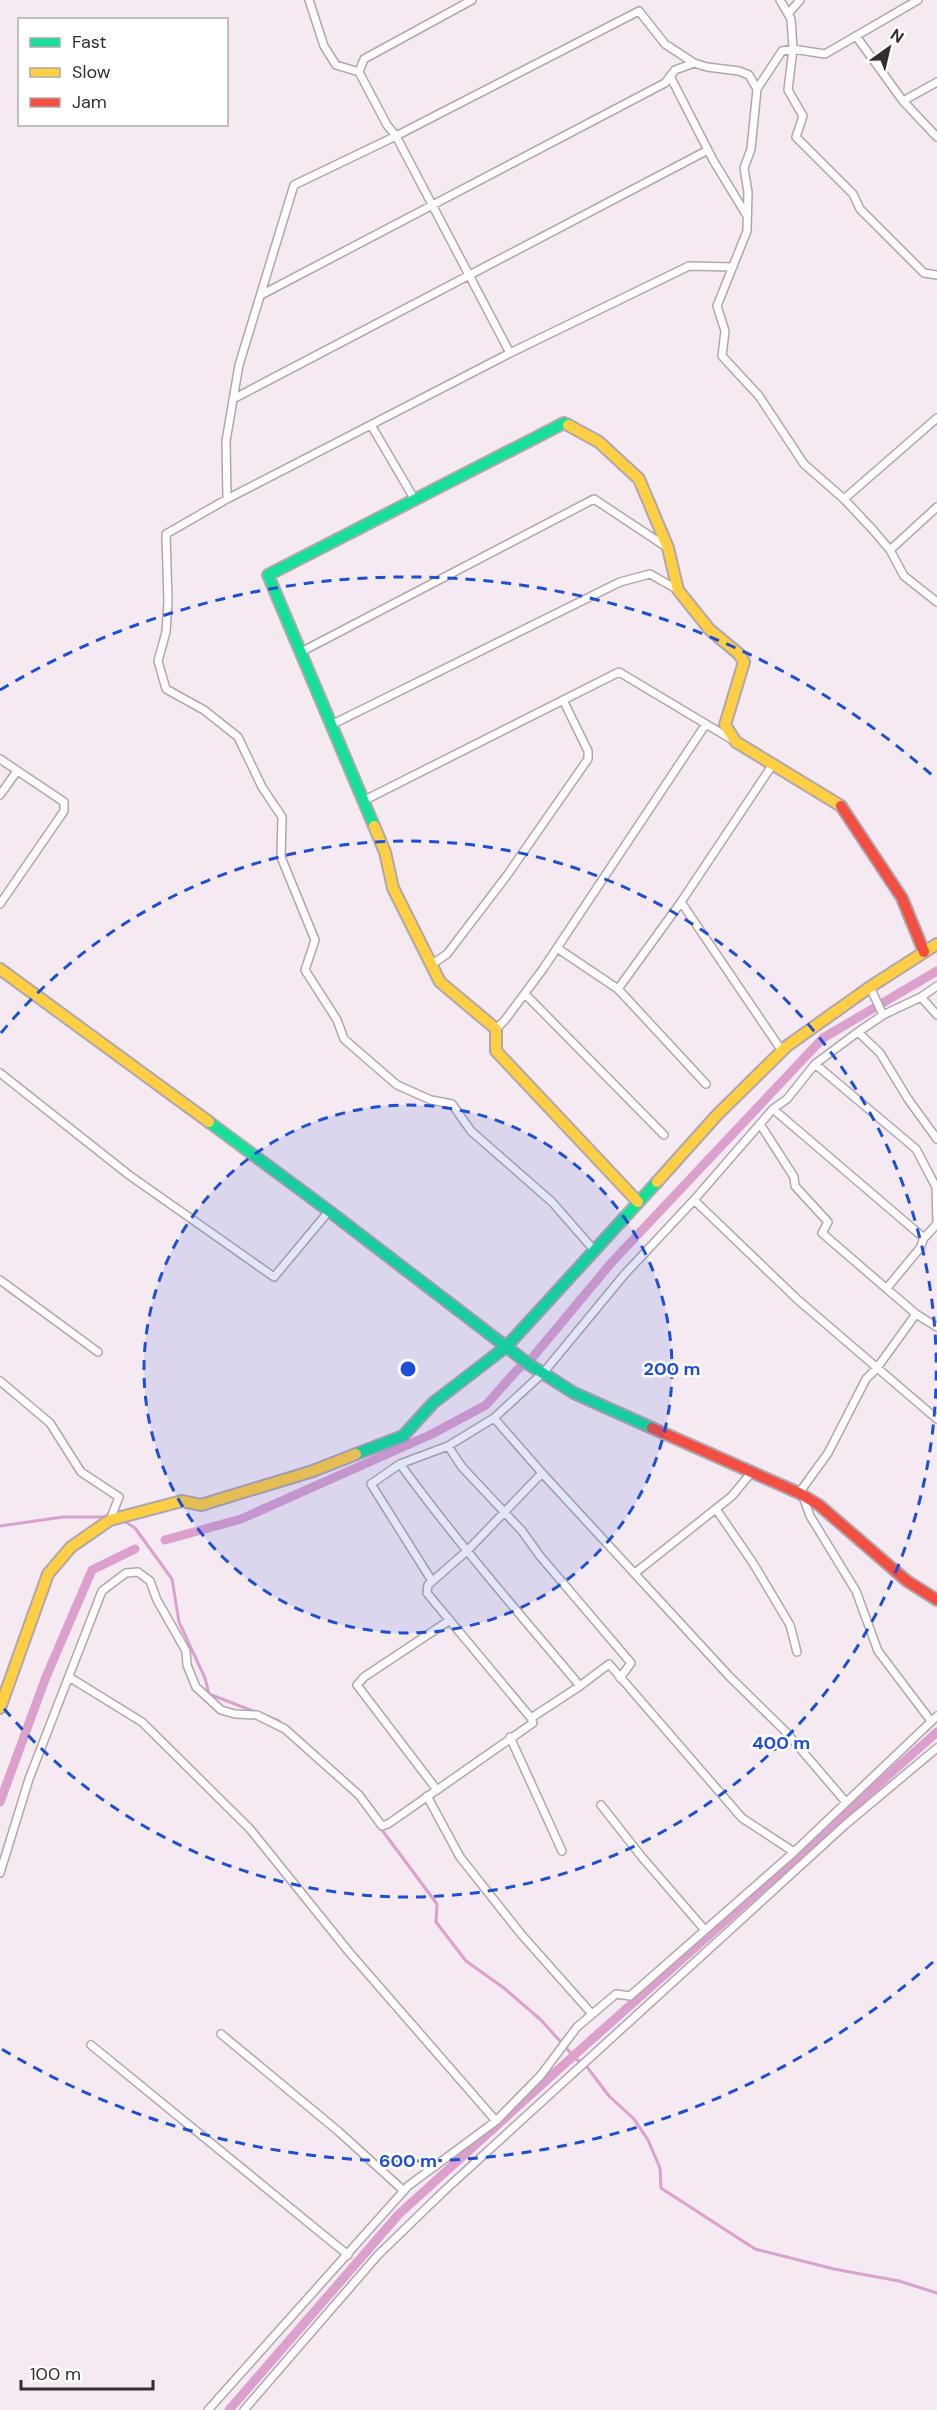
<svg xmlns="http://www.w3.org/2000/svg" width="937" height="2410" font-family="'DM Sans',sans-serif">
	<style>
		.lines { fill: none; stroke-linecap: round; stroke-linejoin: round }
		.stream { stroke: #dca0cd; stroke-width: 3 }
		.canal { stroke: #dca0cd; stroke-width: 9 }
		.street-casing { stroke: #b0a7ae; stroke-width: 10 }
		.fast-casing { stroke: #b0a7ae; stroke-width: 14 }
		.slow-casing { stroke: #b0a7ae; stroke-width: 14 }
		.jam-casing { stroke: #b0a7ae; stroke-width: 14 }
		.street { stroke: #fefcfd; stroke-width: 7 }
		.fast { stroke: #16e098; stroke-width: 10 }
		.slow { stroke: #ffcf43; stroke-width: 10 }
		.jam { stroke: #f24e42; stroke-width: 10 }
		.ring { fill: none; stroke: #1d4ed8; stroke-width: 3; stroke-dasharray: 10 8 }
		.centre { fill: #1d4ed8; stroke: #fff; stroke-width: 3 }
		.ring-label { font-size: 18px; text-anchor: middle; font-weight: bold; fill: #1d4ed8; stroke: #fff; stroke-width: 5; stroke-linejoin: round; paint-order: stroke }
	</style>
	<rect width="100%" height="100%" fill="#f5eaf2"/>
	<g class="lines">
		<path class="stream" d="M123,1520l12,8 37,51 7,43 26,56 4,16 49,19
			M0,1526l63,-9h45
			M264,1715l15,6 5,5
			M379,1826l58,78 -1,18 30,39 38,27 37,32 36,40 7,3 25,33 25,23 14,21 12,28 1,20 94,61 79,20 65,12 38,12"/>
		<path class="canal" d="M165,1540l76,-21 191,-85 54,-29 31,-35 15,-12 80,-96 211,-224 114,-67
			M0,1802l46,-125 46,-107 43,-21
			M229,2410l170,-196 181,-164 357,-318"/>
		<g class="street-casing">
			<path id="street" d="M309,0l15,46 12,19 23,7 28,53 9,11 243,-125 26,33 29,19 13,4 32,4 10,4 8,14 -6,60 -7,19 4,24 -1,39 -30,75 8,25 -3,25 37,40 45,68 40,35 29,31 17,20 14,26 33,26
				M780,0l11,19 2,30 -5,41 15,26 -7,21 57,57 7,15 64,64 13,2
				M788,14l12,-14
				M856,36l47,65 34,36
				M359,72l5,-13 108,-59
				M670,76l43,84 34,56
				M757,89l25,-38 11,-2 32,5 93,-54
				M903,101l34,-19
				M261,295l404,-212 10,-13 19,-7
				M233,399l475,-249
				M371,425l44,75
				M227,499l-1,-58 13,-76 55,-180 102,-49 114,217
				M844,499l93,-81
				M890,550l47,-43
				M301,652l293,-153 74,49
				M331,725l289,-143 30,-8 28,16
				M0,759l64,43v9l-64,93
				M0,795l17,-24
				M363,801l256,-129 112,67
				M681,902l92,-138
				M557,948l61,41 63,-87 101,149
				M431,965l16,-11 61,-80 80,-115v-8l-25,-51
				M870,987l13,28
				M618,989l88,95
				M525,994l139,141
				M921,997l16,18
				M496,1029l9,-9 38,-51 163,-245
				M858,1032l22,21 28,46 29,40
				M815,1064l101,85 20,38 1,36
				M0,1073l129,102 145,102 55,-66
				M773,1109l151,129 -4,10 -33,40
				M760,1124l34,53 1,9 33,36 -6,11 94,81 21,13
				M694,1200l104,100 139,119
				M924,1238l13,-14
				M594,1250l-42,-48 -81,-71 -19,-27 -21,-4 -34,-15 -53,-46 -7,-19 -32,-50 10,-30 -34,-83 1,-40 -20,-30 -24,-50 -34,-27 -38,-21 -8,-28 8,-29 2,-30 -2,-68 61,-35 283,-146 179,-87 44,1
				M0,1280l98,72
				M0,1381l50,42 31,49 38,25 -9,23
				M494,1418l48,55
				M448,1446l14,21 60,64 18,25 91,107 -11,15
				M400,1464c56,77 119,149 180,222
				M799,1493l29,-40 38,-74 11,-11 39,-54
				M803,1496l7,20 46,75 22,60 53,70
				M716,1509l37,54 37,62 7,27
				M635,1573l97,-77 19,-23
				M432,1581l-61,-97 29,-20 48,-18 46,-28 50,-46 80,-97 70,-75 79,-91 14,-10 28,-35 43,-32 25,-17 38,-18 16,-11
				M69,1677l73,45 108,107 99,123 147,169
				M531,1718l-104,-125 1,-8 40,-35 74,-77 187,203 57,56 59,69
				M510,1737l52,114
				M437,1790l-80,-105 7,-8 86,-57
				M427,1796l33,61 61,77 71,80
				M601,1805l40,51 63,73
				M0,1873l29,-94 73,-188 24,-18 12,-1 12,9 7,19 29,51 1,14 9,22 25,23 14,4 22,1 28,14 74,66 23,31 6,-2 145,-101 -2,-5 49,-32 29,-22 133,154 52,34
				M221,2034l117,97 66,60
				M91,2045l257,210
				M208,2410l200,-224 88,-65 45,-46 36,-48 39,-33 14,2 164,-144 143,-136
				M244,2410l134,-155 66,-64 401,-366 92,-77"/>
		</g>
		<g class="fast-casing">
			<path id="fast" d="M374,826l-106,-251 296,-152 4,2
				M209,1122l120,89 201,154 44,28 78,35
				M356,1454l47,-18 30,-33 74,-57 150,-164"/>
		</g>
		<g class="slow-casing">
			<path id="slow" d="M568,425l31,17 40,37 29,69 10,42 32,40 29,24 5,8 -19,63 11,17 105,64
				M374,826l11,26 8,36 47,94 56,47v22l142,151
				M0,969l209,153
				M657,1182l60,-67 70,-69 83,-59 67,-43
				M0,1708l48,-134 23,-27 39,-27 72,-19 19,4 112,-34 43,-17"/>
		</g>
		<g class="jam-casing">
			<path id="jam" d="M841,806l61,92 22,54
				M652,1428l147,65 20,12 88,76 30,19"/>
		</g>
		<use href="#street" class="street"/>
		<use href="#fast" class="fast"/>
		<use href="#slow" class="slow"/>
		<use href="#jam" class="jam"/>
	</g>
	<circle cx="408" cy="1369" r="264" fill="#1d4ed8" fill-opacity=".12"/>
	<g class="ring">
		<circle cx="408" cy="1369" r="264"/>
		<path d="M1 1033A528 528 0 1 1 1 1705"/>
		<path d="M933 1962A792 792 0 0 1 0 2048M0 690A792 792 0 0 1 933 776"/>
	</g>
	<circle cx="408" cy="1369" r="9" class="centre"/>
	<g class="ring-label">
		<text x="672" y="1375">200 m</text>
		<text x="781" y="1749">400 m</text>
		<text x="408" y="2167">600 m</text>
	</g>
	<rect x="18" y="18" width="210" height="108" fill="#ffffff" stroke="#aeabad" stroke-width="1.5"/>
	<rect x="30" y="38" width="30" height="9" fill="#16e098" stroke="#aeabad" stroke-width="1.5"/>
	<text x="72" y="48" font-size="18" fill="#342c32">Fast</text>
	<rect x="30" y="68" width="30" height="9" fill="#ffcf43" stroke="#aeabad" stroke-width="1.5"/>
	<text x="72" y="78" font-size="18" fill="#342c32">Slow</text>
	<rect x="30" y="98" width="30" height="9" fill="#f24e42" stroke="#aeabad" stroke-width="1.5"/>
	<text x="72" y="108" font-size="18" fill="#342c32">Jam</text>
	<g transform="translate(889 48) rotate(34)" stroke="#ffffff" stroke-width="4.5" paint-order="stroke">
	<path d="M0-4.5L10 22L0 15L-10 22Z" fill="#342c32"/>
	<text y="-9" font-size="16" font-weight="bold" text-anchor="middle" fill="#342c32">N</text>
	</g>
	<path d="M21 2380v9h132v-9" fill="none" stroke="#342c32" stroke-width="3"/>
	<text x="30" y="2380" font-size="18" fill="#342c32" stroke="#ffffff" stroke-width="4.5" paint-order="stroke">100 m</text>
</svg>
